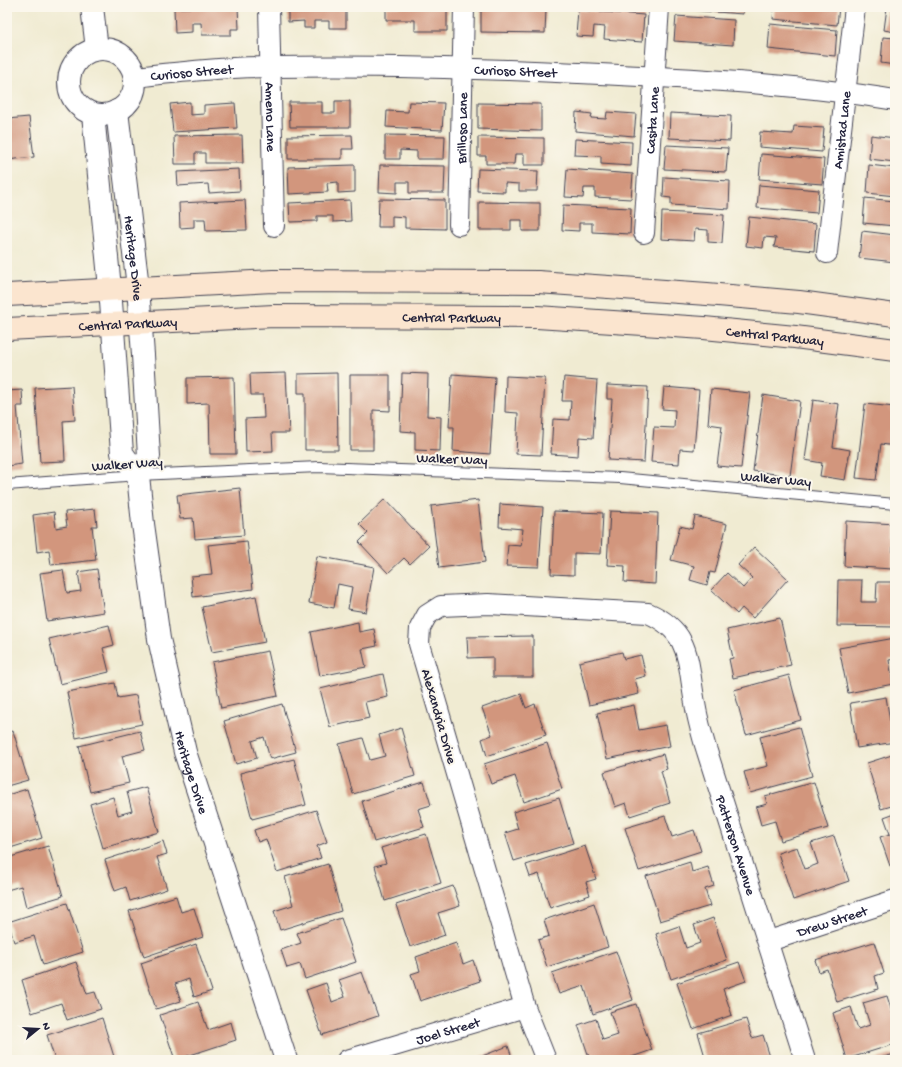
<svg xmlns="http://www.w3.org/2000/svg" width="902" height="1067" font-family="'Gochi Hand',sans-serif">
	<style>
		.building { fill: #d2967d }
		.lines { fill: none; stroke-linecap: round; stroke-linejoin: round }
		.service-casing { stroke: #414052; stroke-width: 12 }
		.minor-casing { stroke: #414052; stroke-width: 22 }
		.tertiary-casing { stroke: #414052; stroke-width: 24 }
		.secondary-casing { stroke: #414052; stroke-width: 24 }
		.service { stroke: #fff; stroke-width: 10 }
		.minor { stroke: #fff; stroke-width: 20 }
		.tertiary { stroke: #fff; stroke-width: 22 }
		.secondary { stroke: #fbe5cf; stroke-width: 22 }
		.labels { text-anchor: middle; stroke-width: 4; stroke-linejoin: round; paint-order: stroke }
		.street-label { font-size: 14px; fill: #22223b; stroke: #fbf7ec }
	</style>
	<rect width="100%" height="100%" fill="#fbf7ec"/>
	<filter id="ink" filterUnits="userSpaceOnUse"><feTurbulence type="fractalNoise" baseFrequency=".025" numOctaves="2"/><feDisplacementMap in="SourceGraphic" scale="8" xChannelSelector="R" yChannelSelector="G"/><feConvolveMatrix kernelMatrix="1 2 1 2 8 2 1 2 1" color-interpolation-filters="sRGB"/></filter>
	<filter id="wash" filterUnits="userSpaceOnUse"><feTurbulence type="fractalNoise" baseFrequency=".012" numOctaves="4" result="noise"/><feDisplacementMap in="SourceGraphic" scale="16" xChannelSelector="R" yChannelSelector="G"/><feGaussianBlur stdDeviation="0.9" result="paint"/><feColorMatrix in="noise" values="0 0 0 0 0 0 0 0 0 0 0 0 0 0 0 0 0 1.4 0 .05"/><feComposite in="paint" operator="in"/></filter>
	<g filter="url(#wash)">
		<rect width="100%" height="100%" fill="#f0ebd2"/>
		<g id="blocks">
			<path class="building" d="M238,7l1,22h-8v6h-29l-1,-12h-9v9l-17,1 -1,-25z
				M288,7h58v21h-17v-7h-15v7h-10v-7l-16,1z
				M386,7h61v24h-32v-11h-29z
				M676,7h67v7l-68,-5z
				M774,7h65l-2,18 -64,-6z
				M887,7h8v25l-11,-2z
				M481,8l65,1 -1,24 -64,-1z
				M578,10l66,5 -2,27 -38,-3 1,-12 -11,-1 -1,11 -17,-1z
				M676,16l58,4 -1,25 -59,-4z
				M770,24l67,6 -2,26 -67,-7z
				M883,37l12,1v27l-14,-2z
				M335,101h15v26h-60l-1,-25h33v11h13z
				M190,102v13l14,-1v-9l31,-2 2,25 -64,4 -3,-28z
				M409,102l35,1 -2,27 -56,-3 1,-16 21,1z
				M478,103l63,1v27l-63,-2z
				M576,112l16,2 -1,4 15,1 1,-7 29,2 -2,22 -59,-5z
				M670,113l61,3 -1,25 -61,-3z
				M29,117l5,40 -27,3v-41z
				M794,126l30,2 -2,24 -63,-5 1,-15 33,2z
				M242,135l1,28h-38v-10h-10v11h-20l-1,-28z
				M352,135l1,14h-11v10h-54v-23z
				M385,135l60,1 -1,23h-27v-8l-17,-1v9h-15z
				M871,135l24,3v24l-26,-3z
				M478,137l66,1v27h-20v-11h-9l-1,10h-28v-8h-8z
				M575,139l57,3 -1,24 -30,-2v-8l-27,-1z
				M666,145l62,3 -2,24 -62,-3z
				M761,154l63,5 -2,25 -63,-5z
				M355,165v27l-17,1v-11l-11,1 1,9 -39,2 -1,-27z
				M380,165l65,1 -1,27h-35v-11h-12v11l-18,-1z
				M869,165l26,3v28l-28,-3z
				M239,169l1,22 -31,2 -1,-9 -30,2 -1,-14z
				M478,169l60,2 -1,20h-18v-7l-14,-1v9l-28,-1z
				M567,169l66,5 -2,25 -36,-2v-9h-11l-1,10 -18,-1z
				M664,177l66,4 -1,28 -58,-4v-7l-8,-1z
				M759,185l60,5 -2,23 -60,-5z
				M865,198l30,3v25l-32,-3z
				M379,199l66,1v29l-40,-1v-11l-13,-1v11h-14z
				M245,200l2,30 -41,1 -1,-12h-11v8l-14,1 -1,-25z
				M350,200l1,21 -18,1v-6h-16v5l-27,1 -1,-19z
				M479,202l61,1v28h-18v-11h-11v10h-32z
				M563,205l68,3 -1,26 -38,-2v-9h-13v8l-17,-1z
				M662,212l62,3 -2,28 -14,-1v-12l-13,-1 -1,12 -33,-2z
				M749,217l67,7 -2,27 -40,-4 2,-9 -12,-1 -1,11 -17,-2z
				M862,231l33,4v27l-36,-4z
				M286,373l3,60h-17l1,18 -27,1 -1,-33 19,-1 -1,-23h-12l-1,-21z
				M337,373l1,77h-33v-57h-7v-19z
				M402,373l26,1 -1,42 14,1 -1,34 -25,-1v-18l-15,-1z
				M452,374l43,3 -5,77 -37,-3 1,-24h-5z
				M350,375h40v36l-17,-1v40h-23z
				M506,376l39,2 -4,77 -25,-1 2,-41 -13,-1z
				M234,377l2,77h-26l-1,-51 -22,1v-26z
				M564,377l33,3 -4,58 -14,-1 -1,19 -27,-2 2,-35 17,1 1,-19h-9z
				M607,385l41,2 -4,75 -36,-2 4,-61h-5z
				M72,386l3,34 -12,1 2,40 -25,1 -5,-74z
				M664,387l35,3 -5,60 -14,-1 -1,15 -28,-2 3,-35 20,1 1,-18 -13,-1z
				M711,389l39,4 -9,75 -24,-2 5,-40 -14,-2z
				M22,390l1,16h-6l5,58 -15,2v-75z
				M763,395l37,6 -10,75 -37,-5z
				M813,400l26,4 -6,43 17,3 -5,30 -25,-4 2,-13 -17,-3z
				M865,404l30,3v39l-14,-2 -5,36 -20,-2z
				M240,488l4,47 -49,4 -2,-21 -13,1 -3,-24z
				M385,499l44,47 -19,18 -6,-6 -16,15 -29,-31 9,-9 -9,-9z
				M478,500l7,62 -46,6 -8,-62z
				M500,504l43,3 -4,60 -33,-1 2,-21 13,1 2,-17 -24,-2z
				M95,509l2,17h-5l4,34 -45,5 -2,-15 -12,2 -4,-37 21,-3 2,16 11,-2 -2,-14z
				M554,511l49,2 -2,41 -27,-1v22l-23,-1z
				M610,511l48,2 -3,71 -31,-2 1,-16 -18,-1z
				M695,516l32,8 -12,49 -5,-1 -3,13 -17,-5 4,-14 -23,-6 9,-34 12,3z
				M846,521l49,3v23h-2l-1,22 -48,-3z
				M247,541l6,48 -60,8 -2,-21 21,-2 -4,-29z
				M754,547l34,32 -35,39 -11,-10 -5,6 -26,-24 16,-17 16,15 9,-10 -14,-13z
				M317,556l57,11 -8,45 -18,-3 4,-22 -14,-3 -4,24 -25,-5z
				M97,569l7,43 -57,9 -7,-48 23,-3 4,23 14,-2 -3,-19z
				M838,580h24l-1,22h15l1,-20h18v45l-58,-1z
				M256,596l9,46 -53,10 -10,-45z
				M780,618l11,47 -58,13 -4,-19 4,-1 -6,-28z
				M358,622l1,10 15,-3 3,17 -15,3 4,18 -46,9 -9,-44z
				M109,625l5,20 -11,3 6,24 -49,12 -11,-45z
				M533,636v41h-40v-20l-25,1 -1,-21z
				M895,638v21l-6,1 4,24 -45,9 -9,-45z
				M268,651l10,45 -57,12 -9,-46z
				M622,652l2,7 17,-4 5,21 -11,3 4,15 -50,11 -10,-43z
				M383,674l5,23 -23,5 4,16 -39,9 -10,-38z
				M789,675l12,45 -55,15 -12,-45z
				M115,683l3,15 18,-3 6,29 -66,14 -9,-46z
				M521,694l5,14 9,-4 11,31 -59,21 -5,-17 10,-4 -10,-27z
				M886,697l4,24 5,-1v22l-38,6 -7,-45z
				M282,704l14,48 -26,7 -6,-22 -12,4 5,17 -21,6 -12,-43z
				M634,705l5,25 27,-5 4,21 -63,13 -10,-46z
				M799,727l13,49 -62,17 -6,-21 24,-6 -8,-29z
				M401,728l14,48 -62,18 -14,-50 24,-6 7,22 15,-4 -6,-21z
				M13,731l15,49 -21,6v-53z
				M140,731l5,19 -23,6 7,27 -39,9 -11,-46z
				M547,743l15,46 -38,13 -9,-26 -24,8 -7,-20z
				M663,754l4,15 -6,2 9,32 -40,13 -4,-13 -11,4 -11,-35z
				M895,754v51l-14,4 -14,-46z
				M294,759l12,46 -54,14 -12,-46z
				M424,782l7,23 -13,4 6,18 -50,15 -12,-41z
				M814,782l14,46 -47,13 -6,-20 -14,4 -5,-18 11,-3 -2,-8z
				M146,787l13,45 -56,16 -13,-44 23,-7 5,18 14,-4 -5,-19z
				M27,789l15,49 -35,11v-54z
				M559,798l14,45 -59,18 -9,-28 13,-4 -5,-17z
				M316,810l11,32 -10,4 4,12 -44,14 -11,-33 -8,3 -4,-12z
				M895,813v52l-5,1 -10,-29 10,-3 -6,-17z
				M665,816l7,21 22,-7 7,21 -62,20 -14,-43z
				M426,834l15,49 -56,18 -10,-35 11,-3 -5,-15z
				M834,836l15,45 -56,19 -15,-47 19,-6 8,22 13,-5 -7,-21z
				M163,841l4,13 -10,3 10,32 -37,12 -4,-14 -11,4 -10,-31z
				M48,846l15,50 -37,11 -5,-21 -14,4v-32z
				M585,846l11,33 -10,3 4,13 -40,13 -11,-34 -9,3 -4,-12z
				M690,862l2,10 16,-5 6,19 -9,3 5,17 -50,15 -14,-45z
				M328,864l13,47 -61,19 -6,-19 19,-6 -8,-28z
				M453,886l7,20 -22,7 7,22 -35,12 -14,-42z
				M176,896l5,16 13,-4 9,29 -59,20 -15,-46z
				M67,903l16,49 -40,13 -9,-29 -20,6 -6,-20z
				M594,903l14,44 -61,20 -9,-27 11,-4 -5,-16z
				M341,918l15,44 -51,17 -5,-15 -13,4 -6,-18 20,-7 -4,-10z
				M713,918l14,42 -56,19 -15,-45 23,-8 7,22 14,-5 -6,-18z
				M874,942l10,31 -9,3 3,13 -41,13 -10,-33 -8,3 -4,-12z
				M456,943l7,21 10,-4 7,21 -60,20 -9,-27 9,-3 -4,-14z
				M196,944l16,47 -18,6 -5,-18 -14,5 6,17 -25,8 -15,-46z
				M616,951l17,49 -40,14 -9,-28 -25,8 -7,-21z
				M76,962l11,32 8,-2 6,17 -34,11 -6,-17 -29,10 -10,-33z
				M739,962l7,19 -23,8 9,26 -39,14 -16,-46z
				M362,972l16,44 -56,19 -16,-45 20,-7 6,19 13,-5 -6,-17z
				M887,996l8,26v22l-48,15 -14,-46 18,-6 7,22 12,-4 -7,-22z
				M198,1002l10,28 23,-8 5,18 -61,20 -15,-45z
				M636,1004l16,46 -29,10h-33l-12,-35 18,-6 7,21 15,-5 -8,-23z
				M102,1018l13,42h-60l-8,-25z
				M746,1019l6,19 11,-3 8,25h-65l-8,-27z
				M508,1046l5,14h-41z
				M895,1054v6h-23z"/>
		</g>
	</g>
	<g filter="url(#ink)">
		<use href="#blocks" fill-opacity="0" stroke="#414052" stroke-width="1"/>
		<g class="lines">
			<g class="service-casing">
				<path id="service" d="M7,485l131,-10 181,-8 301,11 275,26"/>
			</g>
			<g class="minor-casing">
				<g id="minor">
					<path id="s1" d="M269,7l5,219"/>
					<path id="s2" d="M135,77c45,-5 91,-10 137,-10 102,-2 204,1 306,6 106,5 213,10 317,27"/>
					<path id="s3" d="M459,225l5,-218"/>
					<path id="s4" d="M644,233l15,-226"/>
					<path id="s5" d="M827,253l28,-246"/>
					<path id="s6" d="M769,941l126,-41"/>
					<path id="s7" d="M347,1060l178,-53"/>
					<path id="s8" d="M546,1060l-21,-53 -106,-363 1,-16 7,-13 14,-9 47,-2 160,9c44,19 39,49 47,90 2,14 6,28 10,42l100,315"/>
				</g>
			</g>
			<g class="tertiary-casing">
				<g id="tertiary">
					<path d="M92,7l5,42"/>
					<circle cx="102" cy="82" r="33"/>
					<path id="s9" d="M117,111l21,176 5,68 6,101 -11,19"/>
					<path id="s10" d="M93,114l17,174 12,165 16,22 5,49 16,115 26,113 101,308"/>
				</g>
			</g>
			<g class="secondary-casing">
				<g id="secondary">
					<path d="M7,295l266,-14 265,1 169,12 92,8 96,13"/>
					<path id="s11" d="M7,329l267,-13 263,1 167,11 91,9 100,13"/>
				</g>
			</g>
			<use href="#service" class="service"/>
			<use href="#minor" class="minor"/>
			<use href="#tertiary" class="tertiary"/>
			<use href="#secondary" class="secondary"/>
		</g>
	</g>
	<g class="labels">
		<g class="street-label">
			<text dy="5" stroke="none"><textPath href="#s2" startOffset="381">Curioso Street</textPath></text>
			<text dy="5" stroke="none"><textPath href="#s2" startOffset="57">Curioso Street</textPath></text>
			<text dy="5" stroke="none"><textPath href="#s1" startOffset="110">Ameno Lane</textPath></text>
			<text dy="5" stroke="none"><textPath href="#s4" startOffset="113">Casita Lane</textPath></text>
			<text dy="5" stroke="none"><textPath href="#s3" startOffset="97">Brilloso Lane</textPath></text>
			<text dy="5" stroke="none"><textPath href="#s5" startOffset="124">Amistad Lane</textPath></text>
			<text dy="5" stroke="none"><textPath href="#s9" startOffset="148">Heritage Drive</textPath></text>
			<text dy="5" stroke="none"><textPath href="#s11" startOffset="445">Central Parkway</textPath></text>
			<text dy="5" stroke="none"><textPath href="#s11" startOffset="121">Central Parkway</textPath></text>
			<text dy="5" stroke="none"><textPath href="#s11" startOffset="769">Central Parkway</textPath></text>
			<text transform="translate(452 458) rotate(2)" y="5">Walker Way</text>
			<text transform="translate(127 463) rotate(-4)" y="5">Walker Way</text>
			<text transform="translate(776 478) rotate(5)" y="5">Walker Way</text>
			<text transform="translate(440 716) rotate(74)" y="5">Alexandria Drive</text>
			<text dy="5" stroke="none"><textPath href="#s10" startOffset="670">Heritage Drive</textPath></text>
			<text dy="5" stroke="none"><textPath href="#s8" startOffset="946">Patterson Avenue</textPath></text>
			<text dy="5" stroke="none"><textPath href="#s6" startOffset="66">Drew Street</textPath></text>
			<text dy="5" stroke="none"><textPath href="#s7" startOffset="105">Joel Street</textPath></text>
		</g>
	</g>
	<rect width="902" height="1067" fill="none" stroke="#fbf7ec" stroke-width="24"/>
	<g transform="translate(38 1029) rotate(72)" stroke="#fbf7ec" stroke-width="3" paint-order="stroke">
	<path d="M0-3L7 15L0 10L-7 15Z" fill="#22223b"/>
	<text y="-6" font-size="11" font-weight="bold" text-anchor="middle" fill="#22223b">N</text>
	</g>
</svg>
